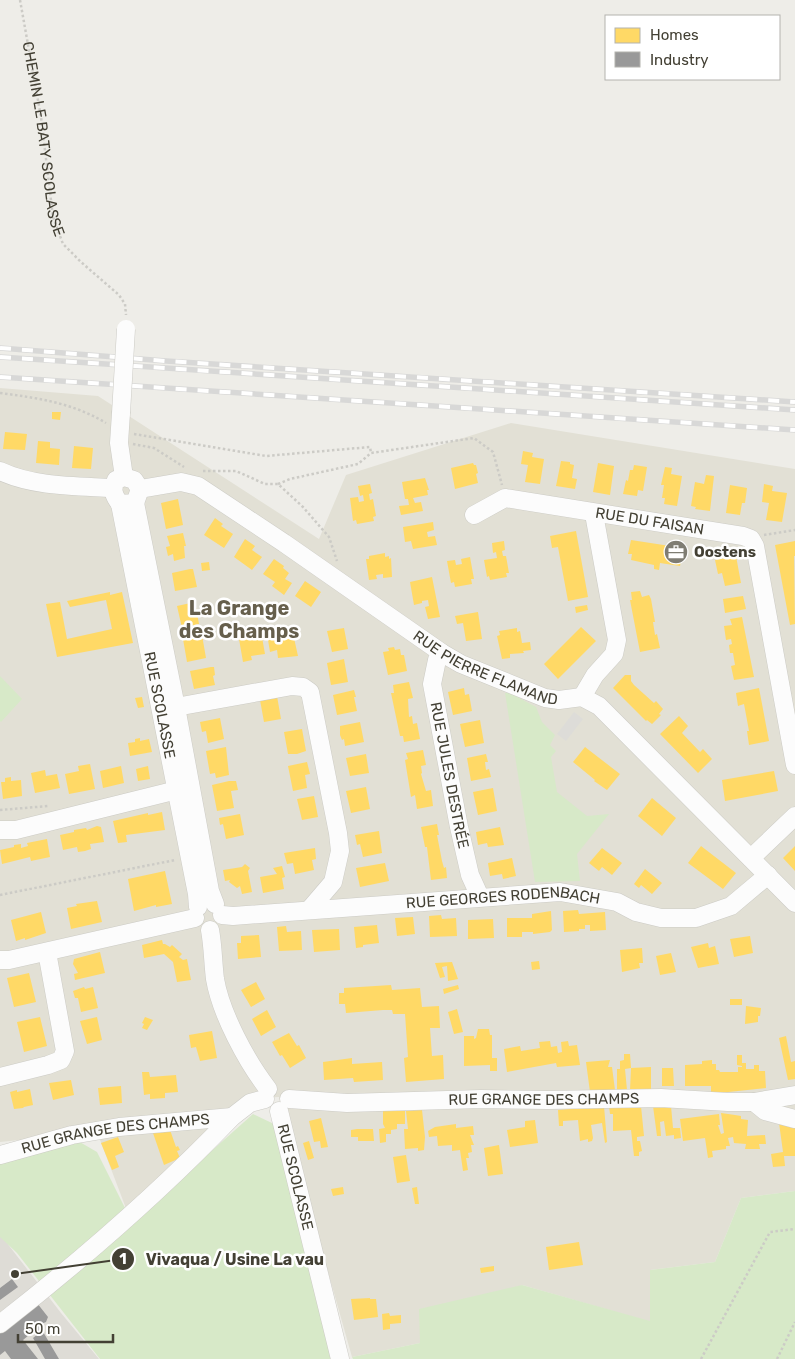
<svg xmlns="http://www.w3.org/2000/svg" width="795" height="1359" font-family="Rubik,sans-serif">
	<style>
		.residential { fill: #e2e0d5 }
		.industrial { fill: #dedcd6 }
		.green { fill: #d7e9c8 }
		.parking { fill: #dddcd8 }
		.homes { fill: #ffd966 }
		.industry { fill: #999 }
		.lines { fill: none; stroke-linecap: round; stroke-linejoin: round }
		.minor-casing { stroke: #cccbc5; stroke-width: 19 }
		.path { stroke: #cccbc6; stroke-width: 2.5; stroke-dasharray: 2.5 2.5; stroke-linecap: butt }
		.minor { stroke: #fcfcfc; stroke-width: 18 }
		.rail-casing { stroke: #d8d8d7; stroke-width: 5.5 }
		.rail { stroke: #fff; stroke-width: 4; stroke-dasharray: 11; stroke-linecap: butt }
		.minor-bridge-casing { stroke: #cccbc5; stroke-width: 19; stroke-linecap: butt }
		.minor-bridge { stroke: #fcfcfc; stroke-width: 18 }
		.labels { text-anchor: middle; stroke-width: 5; stroke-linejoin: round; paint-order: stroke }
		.street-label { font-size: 15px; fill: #434034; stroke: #fff }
		.poi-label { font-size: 15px; font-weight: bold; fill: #434034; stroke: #fff; text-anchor: start }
		.district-label { font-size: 20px; font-weight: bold; fill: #665f4c; stroke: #fff }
		.leader { fill: none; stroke: #434034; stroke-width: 2 }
		.callout-dot { fill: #434034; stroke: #fff; stroke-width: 2 }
		.mark-label { font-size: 15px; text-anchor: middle; font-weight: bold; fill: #fff }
		.callout-label { font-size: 16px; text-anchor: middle; font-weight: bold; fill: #434034; stroke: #fff; stroke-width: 5; stroke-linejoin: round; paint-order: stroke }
	</style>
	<rect width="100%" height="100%" fill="#eeede8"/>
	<path class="residential" d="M0,388l98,8 221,143 27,-64 165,-52 284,46v722l-54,7 -26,64 -65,8 1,52 -129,-37 -102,58 -68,14 -73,-260 -27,1 -125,113 -30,-79 -97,10z"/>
	<path class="industrial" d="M0,1234l61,79 38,46h-99z"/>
	<path class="green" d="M0,676l22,23 -21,23 -1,-1z
		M505,693h5l26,14 6,15 13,13 -5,10 6,6 -5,6 6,35 30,24 22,-2 -32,40 3,27 -45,1z
		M253,1114l21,10 59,235h-233l-83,-106 -17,-16v-74l78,-22 19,11 35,70z
		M795,1191v168h-442l-1,-2 68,-14 -1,-34 103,-24 128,36v-51l65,-8 26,-64z"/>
	<path class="parking" d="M574,712l9,7 -17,22 -9,-7z"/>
	<path class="homes" d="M52,412h9l-1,8 -8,-1z
		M5,432l22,2 -2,16 -22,-1z
		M38,441l12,1v6l10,1 -1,16 -23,-2z
		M74,446l19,2 -2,21 -19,-1z
		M523,451l10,2 -1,4 12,2 -4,25 -15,-2 3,-17 -7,-1z
		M561,461l9,1v2l4,1 -2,13 5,1 -2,10 -19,-3z
		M473,463l1,2h2l2,8 -2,1 2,9 -23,6 -4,-21z
		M598,463l16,3 -4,29 -17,-3z
		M634,465l13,2 -4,24 -5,-1 -1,6 -14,-2 3,-14 2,1 2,-11h3z
		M665,467l7,1 -1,6 11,2 -5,30 -13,-2 1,-6h-3l2,-13h-3z
		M706,475l8,1 -4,35 -15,-2 1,-2 -5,-1 4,-24 9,2z
		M425,478l4,12h-2l1,5 -15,3 2,5 6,-1 2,9 -22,4 -2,-9 10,-1 -1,-6h-3l-3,-17z
		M370,484l2,9 -3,1 1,6 3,-1 3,17 -3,1 1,4 -17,3 -1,-4 -3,1 -3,-23 8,-1 1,5 5,-1 -1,-6 -3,1 -2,-10z
		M764,484l9,2 -1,5 15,2 -5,29 -16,-2 3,-17 -7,-1z
		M730,485l17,3 -2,15h-3l-2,12 -14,-2z
		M178,499l5,26 -17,4 -5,-26z
		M215,518l8,6 -2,2 12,8 -9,14 -20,-13z
		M433,522l1,8 -7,2 1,5 7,-1 2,9 -24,4 -2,-8 -6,1 -2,-15z
		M576,531l12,66 -20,4 -10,-54 -6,1 -2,-12z
		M183,533l3,13h-2l1,12 -11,3 -1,-7 -5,2 -2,-9 4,-1 -3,-10z
		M245,539l10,7 -3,4 10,7 -10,13 -18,-13z
		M631,540l52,8 -3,18 -20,-3 -1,7 -5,-1v-4l-23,-5 1,-6h-4z
		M504,541l1,9 -3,1 1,5h3l3,17h-3l1,4 -17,3 -1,-4 -2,1 -3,-17 13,-2 -1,-6 -3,1 -1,-10z
		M795,541v15h-1l1,68 -5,1 -15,-80z
		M385,553v4l4,-1v3l2,-1 1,19 -9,1v-4l-7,1 1,4 -8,1 -3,-21h3v-3z
		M736,556l5,27 -16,3 -3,-13 -4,1 -3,-14z
		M470,557l4,22h-3l1,5 -17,3 -1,-5 -3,1 -4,-22 8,-1 1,5 6,-1 -1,-5z
		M274,559l10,7 -1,2 6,5 -4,6 7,4 -8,12 -12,-9 3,-4 -12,-8z
		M209,562l1,8 -8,1 -1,-8z
		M190,569h3l4,18 -22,4 -3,-18z
		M432,577l8,40 -12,2 -3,-12 4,-1 -1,-6 -6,1v2l-8,2 -4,-23z
		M305,581l16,11 -10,15 -16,-11z
		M640,591l2,6 7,-2 2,4 4,23h-2l2,13 2,-1 3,14 -20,4 -10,-52h2l-1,-8z
		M110,592v3l12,-3 11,51 -76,14 -11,-53 14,-2 7,37 45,-10 -6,-29 -36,7 -3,-6z
		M743,596l3,13 -21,4 -2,-14z
		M195,602l4,22 -17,4 -5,-22z
		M587,605l1,5 -12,3 -1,-6z
		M478,612l4,27 -16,2 -3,-18 -6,1 -2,-8z
		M742,617l12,60 -20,3 -3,-14 4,-1 -2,-12h-3l-1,-8 3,-1 -1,-5 -5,1 -2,-14 8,-1 -2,-6z
		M581,627l15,14 -38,38 -14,-15z
		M344,628l4,21 -16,3 -5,-21z
		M517,628v4l3,-1 2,12 8,-1 1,8 -8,1 1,2 -14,1v4l-8,1 -5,-23 3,-1 -1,-4z
		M202,635l4,23 -19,4 -4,-23z
		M262,637l3,17 -14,2 1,4 -9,2 -4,-23z
		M294,638l4,18 -20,2 -1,-8 -7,2 -2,-12 7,-1v2z
		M394,647l1,3 5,-1 1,6h3l3,16 -19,4 -5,-23 6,-1 -1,-3z
		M344,659l4,23 -17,3 -4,-22z
		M211,667h3l1,8 -2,1 2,9 -21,4 -4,-18z
		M625,675h6v6l3,4 20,18 2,-2 7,8 -4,5 2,1 -9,9 -5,-4 -1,1 -33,-33z
		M409,682l4,16 -5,1 1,18 3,-1 1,8 4,-1 3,16 -16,3 -1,-6h-3l-9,-43h3l-1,-8z
		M464,688l1,7 4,-1 3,17 -19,4 -5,-23z
		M759,688l10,53 -20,4 -2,-14h2l-5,-27 -6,2 -2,-13z
		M354,690l2,7h-2l3,14 -20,4 -4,-20z
		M277,696l4,23 -17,3 -4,-22z
		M142,697l2,10 -6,1 -3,-10z
		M679,716l9,10 -6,7 18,19 3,-3 9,10 -14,14 -38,-39z
		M220,718l4,21 -16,4 -2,-12 -4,1 -2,-10z
		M480,720l4,23 -19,4 -5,-23z
		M360,722l4,20 -19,4 -1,-7 -2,1 -2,-5v-9z
		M302,729l4,22 -9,3h-9l-4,-22z
		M140,738v3l9,-2 3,13 -22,4 -2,-13 7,-1v-3z
		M226,747l3,28 -13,3 -1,-5 -5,1 -4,-23z
		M585,747l35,27 -13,16 -13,-9 1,-1 -22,-18z
		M423,750l3,15 -5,1 1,7 -1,1 5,17 5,-1 2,16 -16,3 -2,-14 -4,2 -6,-37 3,-1 -2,-6z
		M366,754l3,19 -19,3 -4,-18z
		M486,754l2,8h-3l1,8 3,-1 2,8 -20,4 -4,-23z
		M307,762l3,12 -5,1 2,13 -14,3 -5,-25z
		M90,764l5,25 -26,5 -4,-20 14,-3 -1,-5z
		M121,766l3,17 -21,5 -3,-17z
		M148,766l2,13 -12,2 -2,-12z
		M45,770l1,6 11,-2 3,14 -25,5 -4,-20z
		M774,771l4,20 -53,10 -3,-21z
		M11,777v4l10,-1 1,16 -19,3 -2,-17h4v-4z
		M229,781h7l2,9 -7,1 3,17 -17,3 -5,-26z
		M366,787l4,22 -19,4 -5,-22z
		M493,788l4,23 -19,4 -5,-23z
		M314,796l4,21 -16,3 -5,-21z
		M652,798l24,20 -14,18 -24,-20z
		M162,812l3,18 -39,5 1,7 -9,1 -5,-22 35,-8v2z
		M240,814l4,21 -18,4 -3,-15 -3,1 -1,-7z
		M437,824l2,11h-2l5,26 2,7 2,-1 1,11 -16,2 -4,-33h-2l-4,-20z
		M97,826l4,1 3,15 -14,2 1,5 -6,2 -7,1 -1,-5 -14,3 -3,-15 14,-3v-2l12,-2 1,2z
		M500,827l4,18 -16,2 -1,-4 -9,2 -2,-13z
		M379,831l3,22 -19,4 -3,-13 -3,1 -2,-10z
		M47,839l3,18 -19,4 -1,-4 -28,7 -2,-14 14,-3v-2l7,-1v4l7,-2 -1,-3z
		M701,846l35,27 -13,16 -35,-26z
		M795,846v25l-12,-13z
		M315,848l1,11 -4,1 2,10 -19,4 -2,-11 -6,1 -3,-11z
		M602,848l20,15 -10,12 -10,-8 -3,4 -10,-8z
		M512,858l4,18 -13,3 -1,-5 -12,2 -2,-13z
		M385,863l4,18 -29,6 -4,-19z
		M245,864l5,4 -2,3 4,21 -10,2 -2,-8 -3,2 -8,-6 1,-2 -5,1 -2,-11 19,-3z
		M282,866l3,11 -3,1 2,11 -21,4 -3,-16 17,-3 -4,-6z
		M645,869l17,14 -10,11 -11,-9 -2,3 -5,-4z
		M165,871l7,33 -16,3v-2l-22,6 -6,-32z
		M97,901l5,21 -31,7 -4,-21 10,-2 -1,-2z
		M578,910l1,4 26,-2 1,18 -16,1v-6h-5v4h-6v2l-15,1 -1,-21z
		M551,911l1,19 -2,2 -17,2v-2h-11v5h-15v-19h25v-4z
		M41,912l5,21 -21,7v-2l-9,3 -5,-21z
		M441,915l1,4 14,-1 1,18 -27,1 -1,-21z
		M413,917l2,17 -18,2 -2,-18z
		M493,919l1,19 -26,1v-19z
		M377,925l2,18 -16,2v2l-7,1 -2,-21z
		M286,926l1,6 14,-1 1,19 -23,1 -2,-24z
		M339,929l1,21 -26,2 -2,-22z
		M259,935l2,22 -23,2 -1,-16h4v-7z
		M750,936l3,17 -19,4 -4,-18z
		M162,940l1,4h2l5,3 2,-2 10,9 -3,3 4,3 4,-1 4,21 -14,2 -4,-20 -9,-8 -20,4 -2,-13z
		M708,943l1,5 6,-2 4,18 -21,4 -7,-21z
		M642,948l1,15h-4l1,5 -18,4 -2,-22z
		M100,952l5,21 -30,7 -1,-6 4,-1 -5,-9 1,-5z
		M671,953l5,19 -16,3 -4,-19z
		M539,961l1,8 -8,1 -1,-8z
		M452,962l6,17 -10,2 -1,-15 -5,1 3,10 -5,1 -5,-15z
		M29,973l7,29 -22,5 -7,-29z
		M256,982l9,17 -14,8 -10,-17z
		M391,985l1,5 28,-2 2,19 17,-1 1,22h-10l2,28 11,-1 1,24 -38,3 -2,-24 4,-1 -3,-43h-12l-1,-4h-9l-37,3 -1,-9h-6v-11h5v-5z
		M458,985l1,4 -15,5 -1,-5z
		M84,987l1,2 8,-2 5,21 -17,4 -3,-14h-3l-2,-7z
		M730,999h12v6h-12z
		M746,1006l15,2 -1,8h-2v6l-13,2z
		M457,1009l6,23 -9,2 -6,-22z
		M267,1010l9,17 -15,9 -9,-17z
		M40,1017l7,29 -23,6 -7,-30z
		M97,1017l5,23 -15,4 -7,-23z
		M145,1017l8,3 -6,10 -5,-2 2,-4 -2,-1z
		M478,1029h11l1,6h2v23h5v13h-7v-6l-26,1v-30h10v3l2,-1z
		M212,1031l5,27 -17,3 -4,-14 -5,1 -2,-13z
		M289,1033l8,13 2,-1 7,13 -16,10 -8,-13 -2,1 -8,-14z
		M786,1036l5,26 4,-1v18l-7,1 -9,-42z
		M550,1041l1,6 6,-1 1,7 4,-1 -1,-10 7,-1 1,5 8,-1 3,20 -23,2 -1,-4 -49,9 -3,-23 16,-3 1,5 19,-3 -1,-6z
		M624,1054h6l1,14 -6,1 2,21h-10v-21h3v-8l4,-1z
		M737,1055h5v8h4v6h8v-4h5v6h6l1,17 -47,5h-8v-7h-26v-21l17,-1v-3l10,-1v4h4v6h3l1,2h18v-5h4v-1l-5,-1z
		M352,1058v6l30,-2 1,18 -29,2 -1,-4 -29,2 -1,-18z
		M610,1060l-2,7h4l3,23 -25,2 -4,-30z
		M651,1067v23h-21l1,-22z
		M662,1068h11l1,18h-12z
		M142,1072h7l1,5 26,-2 2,17 -13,1v5l-15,1v-5l-6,1z
		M71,1080l3,15 -21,5 -4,-17z
		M121,1086l1,17 -22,2 -2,-17z
		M30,1089l3,16 -9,2 -1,1 -9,1 -4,-17 7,-2v2z
		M604,1106l3,36 -2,1 -3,-20 -11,2 2,13 -1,3 -4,1v-3l-8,2 -2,-21 -15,1v5h-4l-1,-16z
		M609,1106h32l3,30 -7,1v4h3l2,10 -3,1v4h-5l-3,-26 -18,1v-17h-3z
		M653,1106h18l2,22h7l1,10 -7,1v-4l-8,1 -2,-15 -4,1 1,14h-4z
		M422,1110l3,27 -1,13 -6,1v-3l-13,1 -1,-20h4l-2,-18z
		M383,1111h22v13h-8v5l-6,1v4h-5v8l-6,1 -1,-14 6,-1 -2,-4z
		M721,1113l14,2 6,1v3l7,1 -1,16 18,-1 1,9h-7l1,5h-15l1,-5 -12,-1 -1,-6 -5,1 2,8h-4v3l-14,2 1,6 -5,1 -3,-20 -22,3 -3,-22 39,-5 1,11h-2l3,9 3,-1z
		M321,1118l7,29 -7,1 -1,-7 -6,1 -5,-21z
		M535,1120l3,23 -28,4 -3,-17 18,-3v-6z
		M779,1123l16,2v31h-11l1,10 -12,1 -2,-13 12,-2z
		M456,1124v4l17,-2 1,9h-4l4,10h-3l1,7 -4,1 1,5h-3l2,12 -5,1 -3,-21 -8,1v-6l-14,1 -1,-10 -8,1 -1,-6 7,-4z
		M169,1127l7,20 2,-1 2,4 -3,1 3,7 -16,7 -11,-32z
		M357,1129h16l1,12h-16v-4h-7v-7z
		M118,1137l6,15 -9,4 4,11 -7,3 -11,-27z
		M309,1141l5,17 -6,2 -5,-17z
		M499,1145l4,29 -15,2 -4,-28z
		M406,1155l4,26 -13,2 -4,-26z
		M343,1187l1,7 -11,2 -2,-7z
		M417,1187l2,17h-4l-3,-16z
		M579,1242l4,23 -34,5 -3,-23z
		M494,1266v5l-13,2 -1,-5z
		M370,1298v1h6l2,18 -24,3 -3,-21z
		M389,1313l1,3 11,-1v8l-11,1v5l-7,1 -1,-16z"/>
	<path class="industry" d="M12,1279l6,8 -18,13v-12z
		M37,1303l11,14 -2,5 -7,3 20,34h-14l-12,-21 6,-5 -4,-5v2l-12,10 15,19h-27l-6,-8 -5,4v-25z"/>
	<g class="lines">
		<g class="minor-casing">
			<g id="minor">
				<path d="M121,413l-2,30 5,34"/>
				<path d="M0,471c34,16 76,15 112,17"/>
				<path d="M124,477l10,3 6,9 -5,14 -15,1c-6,-8 -9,-14 -4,-24z"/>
				<path id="s2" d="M140,489l41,-7 17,4 86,57 158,110 19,11 84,34 14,2 23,-3 17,9 196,197"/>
				<path d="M135,503l41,204 34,184 5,13"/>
				<path id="s3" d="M120,504l77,390 1,13"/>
				<path id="s4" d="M474,515l31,-17 238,38 8,3 4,7 40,219"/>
				<path id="s5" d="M442,653l-5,7 -5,24 27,143 11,48 10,22"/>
				<path d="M582,697l13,-22 19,-21 3,-14 -23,-126"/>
				<path d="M176,707l116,-21 11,1 7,5 28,141 2,18 -7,31 -24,28"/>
				<path d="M0,830h16l161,-40"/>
				<path d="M751,858l44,-42"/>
				<path id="s6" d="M222,915l11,1 327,-24 57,10 19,10 25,6h35l35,-12 37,-31"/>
				<path d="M210,930c3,16 3,33 5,49 6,35 32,83 53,110"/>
				<path d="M0,960h9l186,-42"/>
				<path d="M0,1077l48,-12 13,-5 4,-9 -18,-99"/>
				<path id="s7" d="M289,1099l58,4 134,-4 67,1 113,-2 67,4h26l41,-7"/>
				<path d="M754,1102l11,9 30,8"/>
				<path id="s8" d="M279,1111l61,248"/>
				<path id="s9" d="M0,1155l72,-20 47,-8 113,-10"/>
				<path d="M0,1324c82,-64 160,-132 232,-207l18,-14 15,-4"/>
			</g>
		</g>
		<g class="path">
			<path id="s1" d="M20,0l21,117 12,100 10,27 18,18 38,33 6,9 1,11"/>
			<path d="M0,393c38,5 73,10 106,30"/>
			<path d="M134,434l132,22 104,-9 1,6"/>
			<path d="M133,444l21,4 30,19"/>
			<path d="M203,471h33l29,13h13l25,23 26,30 8,24"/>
			<path d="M278,484l12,-5 68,-15 13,-11 103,-15 19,14 9,33"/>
			<path d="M764,535l31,-5"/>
			<path d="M0,810l48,-4"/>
			<path d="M0,895l175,-35"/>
			<path d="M701,1359l69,-127 25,-3"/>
			<path d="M777,1359l18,-37"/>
		</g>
		<use href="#minor" class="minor"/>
		<g class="rail-casing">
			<path id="rail" d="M0,348l166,13 629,41
				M0,357l795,53
				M0,377l795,53"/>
		</g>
		<use href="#rail" class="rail"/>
		<g class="minor-bridge-casing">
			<path id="minor-bridge" d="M121,413l5,-84"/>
		</g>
		<use href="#minor-bridge" class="minor-bridge"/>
	</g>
	<defs>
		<g id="office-disc" transform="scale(1.25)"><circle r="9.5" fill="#7f7d73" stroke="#fff"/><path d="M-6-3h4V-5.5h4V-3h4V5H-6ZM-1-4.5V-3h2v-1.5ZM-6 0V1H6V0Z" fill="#fff"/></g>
	</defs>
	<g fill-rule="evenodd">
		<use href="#office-disc" x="676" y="552"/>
	</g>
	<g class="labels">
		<g class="street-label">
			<text dy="5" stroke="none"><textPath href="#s1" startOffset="141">CHEMIN LE BATY SCOLASSE</textPath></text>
			<text dy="5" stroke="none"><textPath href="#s4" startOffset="182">RUE DU FAISAN</textPath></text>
			<text dy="5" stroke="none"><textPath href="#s2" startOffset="401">RUE PIERRE FLAMAND</textPath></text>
			<text dy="5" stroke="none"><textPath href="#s3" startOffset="205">RUE SCOLASSE</textPath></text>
			<text dy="5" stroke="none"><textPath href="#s5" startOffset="126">RUE JULES DESTRÉE</textPath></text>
			<text dy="5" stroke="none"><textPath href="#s6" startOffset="282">RUE GEORGES RODENBACH</textPath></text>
			<text dy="5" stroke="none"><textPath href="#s7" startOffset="255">RUE GRANGE DES CHAMPS</textPath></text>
			<text dy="5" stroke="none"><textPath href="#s9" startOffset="118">RUE GRANGE DES CHAMPS</textPath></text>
			<text dy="5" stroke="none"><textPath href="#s8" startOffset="68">RUE SCOLASSE</textPath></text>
		</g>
		<g class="poi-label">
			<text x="694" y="557">Oostens</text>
		</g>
		<g class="district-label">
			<text x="239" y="615">La Grange<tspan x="239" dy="23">des Champs</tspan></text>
		</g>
	</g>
	<path class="leader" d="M15 1274L123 1259"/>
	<g class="callout-dot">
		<circle cx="15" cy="1274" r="5"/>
		<circle cx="123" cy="1259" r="12"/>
	</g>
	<g class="mark-label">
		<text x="123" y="1264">1</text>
	</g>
	<g class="callout-label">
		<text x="235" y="1265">Vivaqua / Usine La vau</text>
	</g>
	<rect x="605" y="15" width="175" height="65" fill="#ffffff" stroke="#b4b3ae"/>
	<rect x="615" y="28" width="25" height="15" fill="#ffd966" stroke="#b4b3ae"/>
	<text x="650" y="40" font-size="15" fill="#434034">Homes</text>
	<rect x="615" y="52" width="25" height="15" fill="#999999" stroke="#b4b3ae"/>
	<text x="650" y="65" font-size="15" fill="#434034">Industry</text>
	<path d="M18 1334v8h95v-8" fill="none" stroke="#434034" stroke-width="2.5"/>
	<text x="25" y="1334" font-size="15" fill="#434034" stroke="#ffffff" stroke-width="4" paint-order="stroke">50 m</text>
</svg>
